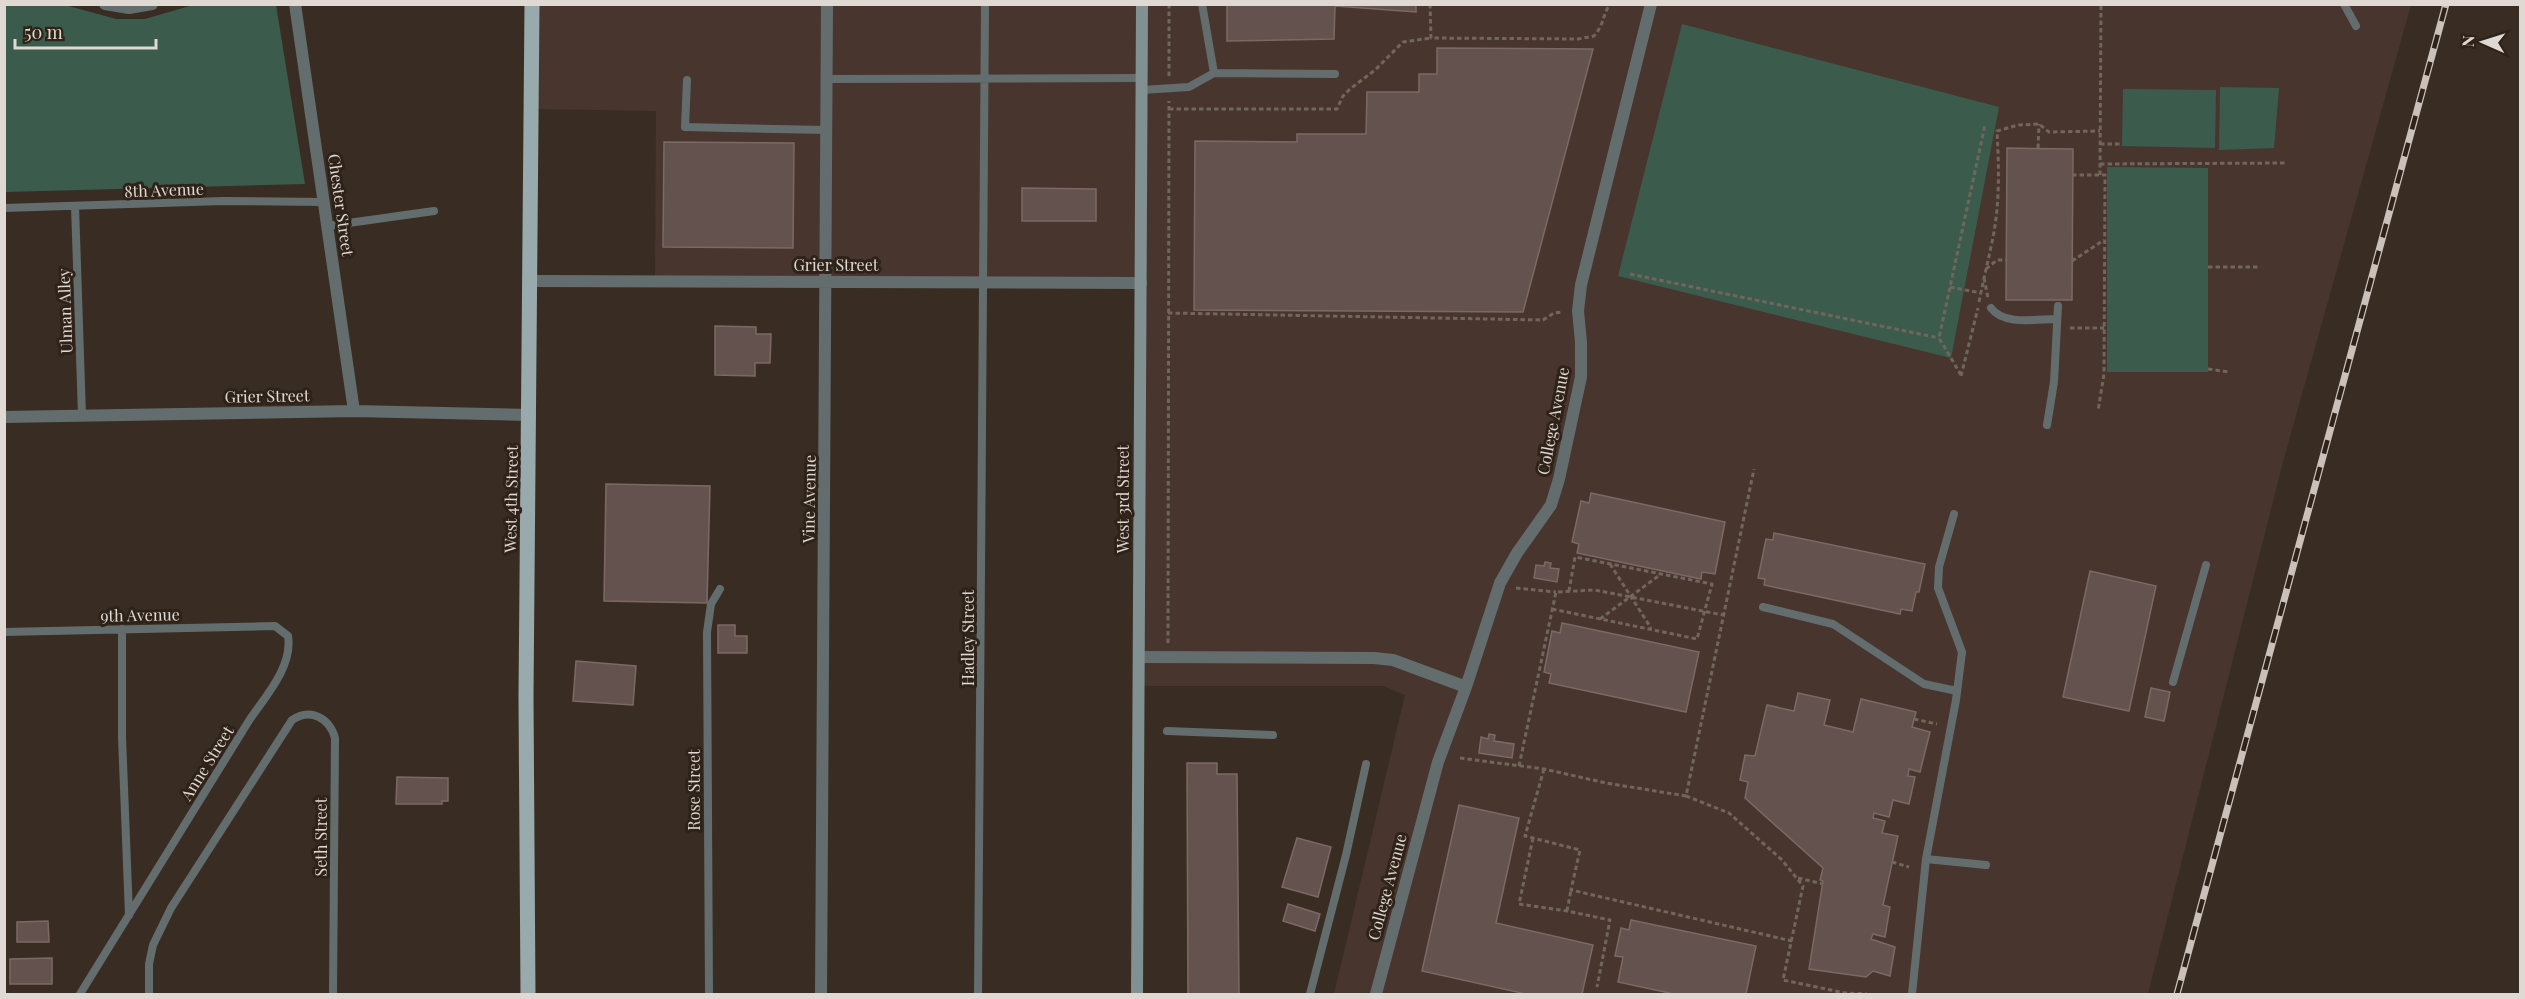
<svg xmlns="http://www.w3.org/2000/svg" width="2525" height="999" font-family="'Playfair Display',serif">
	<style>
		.education { fill: #48352e }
		.green { fill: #3b5c4c }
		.building { fill: #64524e; stroke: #7c6965; stroke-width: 1.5 }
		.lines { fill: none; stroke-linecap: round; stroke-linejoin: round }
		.path { stroke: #71665e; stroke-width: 3; stroke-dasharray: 4.5 3; stroke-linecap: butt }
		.lane { stroke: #646d6e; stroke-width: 8 }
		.street { stroke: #646d6e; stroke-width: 12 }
		.secondary { stroke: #819091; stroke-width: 12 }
		.primary { stroke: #98aaac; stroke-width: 15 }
		.rail-casing { stroke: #cac1bb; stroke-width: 7 }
		.rail { stroke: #2f2319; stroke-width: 4.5; stroke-dasharray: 14; stroke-linecap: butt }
		.labels { text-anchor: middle; stroke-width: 6; stroke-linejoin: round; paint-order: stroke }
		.street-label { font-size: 16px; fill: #e0d8d2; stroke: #2f2319 }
	</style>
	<rect width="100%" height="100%" fill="#392d23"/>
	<path class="education" d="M532,5h1879l-128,457 -135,532h-814l71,-299 -22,-9h-244l2,-403 -486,-2 1,-170 -125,-2z"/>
	<path class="green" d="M4,5h61l51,14h29l48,-14h83l29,179 -300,8z
		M1682,24l317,83 -48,251 -333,-82z
		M2220,87l59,1 -5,60 -55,2z
		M2123,89l93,1 -1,58 -93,-2z
		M2107,167l101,1v204h-101z"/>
	<path class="building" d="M1227,4h189v8l-81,-6 -1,33 -107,2z
		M1437,48l156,1 -70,263 -329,-2 1,-169 102,1v-8h69l1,-42h52v-18h18z
		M664,142l130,1 -1,105 -130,-1z
		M2007,148l66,1 -1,151h-66z
		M1022,188l74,1v32h-74z
		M715,326l41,1v7h15l-1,29h-15v13l-40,-1z
		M606,484l104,2 -3,117 -103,-2z
		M1591,493l134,29 -10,52 -13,-2 -1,7 -124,-26 2,-9 -7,-2 9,-41 8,2z
		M1774,533l151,31 -6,28h-3l-4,19 -11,-2 -1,5 -136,-29 1,-6 -7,-1 8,-39 7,1z
		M1545,562l6,1 -1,5 9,1 -2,13 -23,-4 2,-13 8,1z
		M2090,571l66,15 -27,125 -66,-14z
		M1562,623l137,29 -13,60 -137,-29 2,-9 -7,-2 8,-41 8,2z
		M718,625h17v11h12v17h-29z
		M576,661l60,5 -3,39 -60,-4z
		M2151,688l19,4 -6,29 -19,-4z
		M1798,693l32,7 -6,25 29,7 8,-33 55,13 -4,15 18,5 -10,40 -11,-3 -1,7 7,1 -6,27 -16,-4 -4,17 -15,-4 -1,5 12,3 -3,12 16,3 -15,69 7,2 -5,30 -12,-3 -2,5 24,8 -5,29 -17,-5 -7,6 -57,-8 14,-88 -3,-1 3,-12 -78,-70 3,-16 -8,-2 5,-25 10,1 12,-51 27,6z
		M1489,734l6,1 -1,6 20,3 -2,14 -33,-5 2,-16 7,2z
		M1187,763h30v11h20l2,220h-51z
		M397,777l51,1v23h-6v3h-46z
		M1459,805l60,13 -23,105 97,22 -11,49h-56l-104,-23z
		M1297,838l34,9 -13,50 -36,-10z
		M1288,904l32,10 -5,17 -32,-10z
		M1631,920l125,26 -10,48h-72l-56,-12 5,-25 -8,-1 6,-28 8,2z
		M48,921l1,21h-32v-20z
		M52,958v26h-42v-25z"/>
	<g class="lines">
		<path class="path" d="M1430,4l1,34 147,1 16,-3c11,-13 8,-20 16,-32
			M1169,76v-72
			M1169,109h168l6,-13 7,-7 25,-19 28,-28 28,-4
			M2100,144h22
			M2038,148l1,-24
			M2100,164l187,-1
			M2072,175h33l-1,199 -6,37
			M2100,175l1,-171
			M2072,261l32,-21
			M2208,267h50
			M1986,269l11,-9h9
			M1630,274l309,64
			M1984,278l4,20
			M1950,287l31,6
			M1979,302c4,-21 9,-40 13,-60 8,-36 7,-74 5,-111l21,-6 21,-1 10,8 51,-1
			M1168,313l375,7 11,-7 8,-1
			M2070,328h34
			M2208,369l21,3
			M1961,375l-22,-37 46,-213
			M1961,376l17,-68
			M1610,564l41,64
			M1516,588l40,4
			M1552,609l145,30 15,-55 -137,-27 -6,34
			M1600,619l61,-45
			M1168,643l1,-542
			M1914,719l23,5
			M1460,758l84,11 62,14 80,13 68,-327
			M1519,766l37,-174 39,-2 128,25
			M1544,769l-19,67 55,14 -9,40 221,51
			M1686,796l43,17 53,47 21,26 -20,94 62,13 22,1
			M1533,838l-14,66 48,7 43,9 -13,67
			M1892,862l17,5
			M1798,878l25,6
			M1567,911l4,-21"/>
		<path class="lane" d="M1202,4l12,69
			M2344,4l12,22
			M827,79l315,-1
			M687,80l-2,47 142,3
			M1142,90l47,-3 25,-14 121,1
			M75,206l7,209
			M4,208l219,-7 100,1
			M327,226l107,-15
			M1991,308c13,18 46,11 66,11
			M2047,425l7,-43 4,-76
			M1763,607l70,17 91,60 33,7
			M122,629v108l7,178
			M4,632l271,-6 13,10c5,30 -22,60 -38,83l-170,275
			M2173,682l33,-117
			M1167,731l106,4
			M1926,859l60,6
			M149,994v-30l4,-19 18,-37 121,-188c18,-12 37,-3 43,18l-2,256
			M709,994l-2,-362 4,-28 9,-15
			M978,994l7,-990
			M1310,994l36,-139 20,-91
			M1912,994l14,-135 30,-159 6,-48 -24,-64 1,-21 15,-53"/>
		<path class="street" d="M105,4l24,4 23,-4
			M295,4l59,407
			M531,281l610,2
			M4,417l350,-6 176,4
			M1139,657l235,1 19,2 73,27 34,-104 17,-30 34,-48 8,-26 22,-102v-35l-3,-31 3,-26 70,-281
			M821,994l6,-990
			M1376,994l62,-232 28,-75"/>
		<path class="secondary" d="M1137,994l5,-990"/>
		<path class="primary" d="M528,994l-2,-297 6,-693"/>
		<g class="rail-casing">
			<path id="rail" d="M2177,994l269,-990"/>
		</g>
		<use href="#rail" class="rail"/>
	</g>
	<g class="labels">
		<g class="street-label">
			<text transform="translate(164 190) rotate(-2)" y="6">8th Avenue</text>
			<text transform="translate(341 205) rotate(82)" y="6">Chester Street</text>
			<text x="836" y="271">Grier Street</text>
			<text transform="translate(65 311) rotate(-92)" y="6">Ulman Alley</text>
			<text transform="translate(267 396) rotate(-1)" y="6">Grier Street</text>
			<text transform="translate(1553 421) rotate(-79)" y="6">College Avenue</text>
			<text transform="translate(511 499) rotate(-89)" y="6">West 4th Street</text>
			<text transform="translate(809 499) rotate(-89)" y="6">Vine Avenue</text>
			<text transform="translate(1123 499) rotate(-90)" y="6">West 3rd Street</text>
			<text transform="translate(140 615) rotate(-1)" y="6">9th Avenue</text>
			<text transform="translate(968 638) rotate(-90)" y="6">Hadley Street</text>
			<text transform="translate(207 763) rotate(-58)" y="6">Anne Street</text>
			<text transform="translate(694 790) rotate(-90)" y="6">Rose Street</text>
			<text transform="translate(321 837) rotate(-90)" y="6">Seth Street</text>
			<text transform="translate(1387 887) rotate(-75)" y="6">College Avenue</text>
		</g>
	</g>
	<rect width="2525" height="999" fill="none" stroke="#e0d8d2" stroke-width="12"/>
	<g transform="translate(2483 42) rotate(273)" stroke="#2f2319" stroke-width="4.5" paint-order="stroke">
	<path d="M0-4.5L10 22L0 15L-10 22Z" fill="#e0d8d2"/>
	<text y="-9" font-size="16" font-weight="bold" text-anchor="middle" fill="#e0d8d2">N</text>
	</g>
	<path d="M15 39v9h141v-9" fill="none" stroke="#e0d8d2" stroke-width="3"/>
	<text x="24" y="39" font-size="18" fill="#e0d8d2" stroke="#2f2319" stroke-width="4.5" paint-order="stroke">50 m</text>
</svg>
